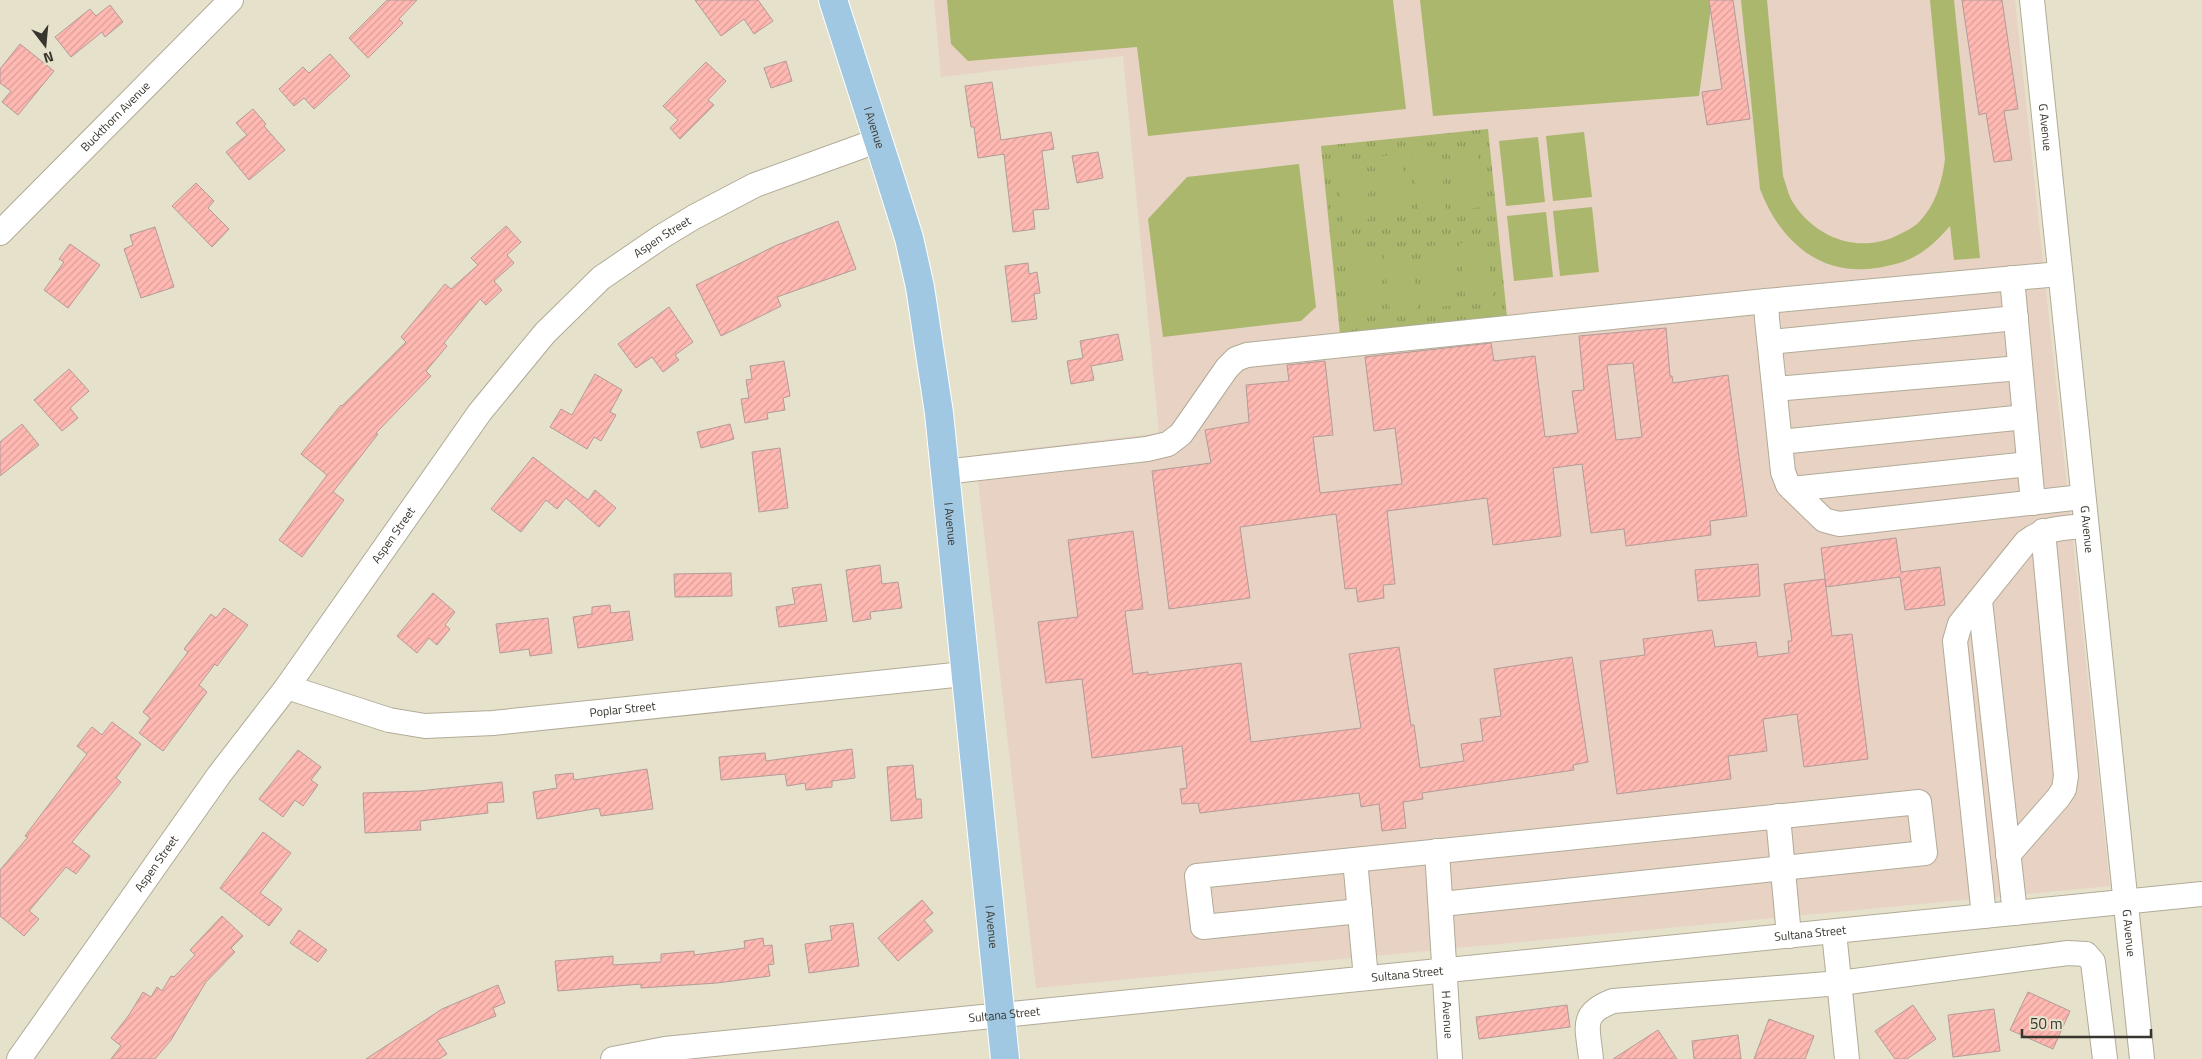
<svg xmlns="http://www.w3.org/2000/svg" width="2202" height="1059" font-family="'Titillium Web',sans-serif">
	<style>
		.education { fill: #e7d2c4 }
		.park { fill: url(#park-tufts) }
		.garden { fill: #aab76d }
		.building { fill: url(#building-hatch); stroke: #b39b98; fill-rule: evenodd }
		.lines { fill: none; stroke-linecap: round; stroke-linejoin: round }
		.minor-casing { stroke: #b1ab97; stroke-width: 26 }
		.major-casing { stroke: #fff; stroke-width: 30 }
		.minor { stroke: #fff; stroke-width: 24 }
		.major { stroke: #a1c8e2; stroke-width: 28 }
		.labels { text-anchor: middle; stroke-width: 5; stroke-linejoin: round; paint-order: stroke }
		.street-label { font-size: 12px; fill: #38352d; stroke: #e6e1cb }
	</style>
	<defs>
		<pattern id="park-tufts" width="24" height="20" patternUnits="userSpaceOnUse" patternTransform="scale(1.25)"><rect width="24" height="20" fill="#aab76d"/><path d="M3 7l-1-3M5 7V3M7 7l1-3M15 17l-1-3M17 17v-4M19 17l1-3" fill="none" stroke="#8b965a"/></pattern>
		<pattern id="building-hatch" width="6" height="6" patternUnits="userSpaceOnUse" patternTransform="scale(1.25)"><rect width="6" height="6" fill="#ffb8b2"/><path d="M-1 1l2-2M0 6l6-6M5 7l2-2" fill="none" stroke="#db9f99"/></pattern>
	</defs>
	<rect width="100%" height="100%" fill="#e6e1cb"/>
	<path class="education" d="M934,0h1081l95,886 -1074,102 -61,-533 184,-22 -36,-377 -182,21z"/>
	<path class="park" d="M1488,129l19,188 -167,17 -19,-188z"/>
	<path class="garden" d="M947,0h446l13,109 -258,27 -11,-89 -169,14 -17,-17z
		M1420,0h292l-13,96 -266,20z
		M1741,0h26l16,176c3,8 5,18 9,25 23,38 69,54 108,33 6,-3 12,-6 17,-10 18,-17 25,-41 28,-65l-15,-159h24l26,258 -26,2 -4,-34c-9,10 -18,20 -31,28 -12,8 -29,12 -43,14 -56,9 -97,-28 -116,-79z
		M1584,132l8,65 -39,4 -7,-65z
		M1538,137l7,65 -39,4 -7,-65z
		M1477,146l7,61 -28,3 -7,-61z
		M1440,150l6,61 -27,3 -7,-60z
		M1402,154l6,61 -28,3 -6,-61z
		M1364,158l7,61 -28,3 -7,-60z
		M1299,164l17,143 -15,14 -138,16 -15,-118 39,-42z
		M1592,207l7,65 -39,4 -7,-65z
		M1546,212l7,65 -39,4 -7,-65z
		M1487,240l6,61 -27,3 -7,-61z
		M1449,244l7,61 -28,3 -7,-61z
		M1411,248l7,60 -28,4 -7,-61z
		M1374,252l6,61 -28,3 -6,-61z"/>
	<path class="building" d="M387,0h30l-18,19 4,4 -35,35 -19,-20z
		M695,0h63l15,21 -19,13 -10,-15 -23,17z
		M1709,0h24l17,119 -43,6 -5,-33 20,-3z
		M1962,0h40l16,109 -14,2 8,49 -18,2 -8,-49 -7,2z
		M110,5l13,17 -18,15 -3,-5 -31,25 -16,-20 35,-28 6,7z
		M20,44l34,27 -36,44 -16,-13 9,-11 -11,-8v-14z
		M330,54l20,22 -36,33 -10,-11 -10,8 -15,-17 24,-22 6,6z
		M786,61l6,20 -21,7 -7,-20z
		M706,62l20,19 -18,19 6,5 -34,34 -10,-11 8,-8 -15,-14z
		M992,82l9,58 50,-8 3,17 -12,2 7,58 -16,1 2,19 -22,3 -9,-78 -26,4 -4,-31h-3l-6,-41z
		M253,109l13,15 -2,2 21,24 -36,30 -23,-28 21,-17 -11,-12z
		M1098,152l5,26 -26,5 -5,-27z
		M196,183l18,18 -6,7 21,21 -17,18 -40,-41z
		M838,221l18,48 -79,28 4,9 -60,30 -25,-51 81,-40z
		M506,226l15,16 -14,13 7,8 -20,18 8,9 -16,15 -6,-6 -36,44 3,3 -21,25 5,5 -55,57 2,1 -45,58 11,8 -42,57 -23,-17 48,-65 -26,-21 40,-49 1,1 64,-64 -5,-5 44,-53 6,5 27,-24 -7,-7z
		M155,227l19,60 -33,11 -17,-49 9,-4 -3,-10z
		M70,244l30,21 -32,43 -24,-18 20,-28 -5,-3z
		M1028,263l1,11 8,-2 3,21 -6,1 3,25 -25,3 -7,-56z
		M669,307l24,35 -18,13 4,5 -16,12 -11,-15 -16,11 -18,-24z
		M1666,328l4,48h2l1,7 55,-8 19,141 -37,5 1,14 -85,11 -2,-17 -33,4 -9,-69 -29,4 8,68 -68,9 -6,-47 -100,13 8,73 -12,1 1,13 -26,4 -2,-14 -11,1 -9,-75 -96,13 10,71 -81,11 -17,-138 59,-8 -6,-33 44,-8 -3,-37 43,-4 -2,-16 38,-4 8,74 -20,2 7,56 82,-9 -7,-56 -21,3 -9,-74 126,-14 3,18 41,-5 10,81 33,-4 -6,-42 12,-1 -5,-54zM1633,363l9,74 -26,3 -9,-75z
		M1118,334l5,26 -32,6 3,14 -23,4 -4,-23 16,-3 -3,-17z
		M784,361l6,35 -7,2 2,12 -18,3 1,6 -23,4 -4,-24 8,-1 -3,-18 6,-1 -2,-13z
		M69,369l20,22 -19,17 8,10 -16,13 -28,-31z
		M595,374l27,16 -12,22 6,3 -15,26 -7,-4 -7,12 -37,-22 11,-18 11,6z
		M22,424l17,21 -39,31v-34z
		M730,424l4,15 -33,9 -4,-16z
		M780,448l8,60 -29,4 -7,-60z
		M533,457l55,43 7,-10 21,18 -17,19 -33,-29 -9,11 -11,-9 -25,32 -30,-23z
		M1133,531l10,78 -18,2 8,63 15,-2v3l93,-12 10,79 110,-14 -12,-74 50,-7 12,78h3l6,43 44,-7 -3,-17 22,-3 -3,-22 21,-3 -7,-47 78,-12 16,105 -15,3 1,5 -152,23 1,6 -20,3 3,26 -24,3 -3,-27 -18,3 -2,-14 -159,20 -2,-10 -16,1 -2,-15 7,-1 -5,-42 -90,12 -10,-79 -36,4 -8,-61 40,-5 -10,-77z
		M1896,538l5,34 39,-5 5,38 -40,5 -5,-33 -74,10 -5,-39z
		M1758,564l2,32 -62,5 -3,-31z
		M880,565l2,19 16,-2 4,26 -32,4 1,7 -18,3 -7,-52z
		M731,573l1,23 -57,1 -1,-23z
		M1825,579l7,57 20,-2 16,125 -64,8 -7,-53 -34,5 4,32 -39,5 3,23 -114,15 -17,-133 45,-6 -2,-16 69,-9 3,17 41,-5 2,15 31,-4 -1,-12h4l-8,-57z
		M821,584l6,37 -48,6 -3,-20 19,-3 -3,-16z
		M433,593l22,19 -10,13 5,4 -13,16 -8,-7 -12,15 -20,-17z
		M610,605l1,8 18,-2 4,29 -55,8 -5,-31 19,-3v-7z
		M224,608l24,17 -31,41 -2,-2 -16,21 8,7 -44,59 -24,-18 11,-15 -7,-6 45,-60 -4,-3 27,-35 5,4z
		M548,618l4,35 -22,3 -1,-7 -29,4 -4,-29z
		M112,722l29,22 -25,34 5,4 -49,60 18,14 -14,18 -10,-7 -37,44 10,8 -15,17 -24,-20v-46l28,-33 -3,-1 62,-82 -10,-8 15,-19 10,8z
		M852,749l3,29 -23,3v6l-26,3 -1,-7 -18,3 -2,-12 -64,6 -2,-23 46,-4 1,8z
		M298,750l23,17 -10,13 7,5 -15,21 -8,-6 -12,17 -24,-18z
		M913,765l3,34h5l1,19 -31,3 -4,-54z
		M647,769l6,40 -52,7 -2,-8 -62,11 -4,-27 24,-4 -2,-13 18,-2 1,7z
		M502,782l2,20 -17,1 1,10 -68,8 1,9 -56,3 -2,-40 56,-2z
		M263,832l28,21 -31,40 22,16 -13,17 -49,-38z
		M922,900l11,13 -9,7 9,11 -35,30 -20,-23z
		M222,916l21,20 -12,12 4,4 -29,30 -35,58 -16,19h-44l10,-13 -10,-8 18,-23 14,-23 8,5 6,-10 5,4 9,-15 3,1 21,-22 -5,-5z
		M853,923l6,43 -50,7 -4,-29 27,-4 -2,-14z
		M299,930l28,20 -9,12 -28,-19z
		M763,938l1,8 8,-1 2,19 -6,1 2,11 -53,7 -76,5v-4l-83,7 -3,-30 58,-5v9l48,-3v-8l33,-3v4l51,-7 -1,-7z
		M498,985l7,18 -12,5 3,8 -59,24 10,14 -8,5h-73l76,-50z
		M2028,992l42,19 -17,38 -43,-19z
		M1567,1005l3,22 -91,12 -3,-22z
		M1913,1005l23,34 -29,20h-12l-20,-28z
		M1994,1009l6,42 -47,6 -5,-42z
		M1769,1019l45,17 -9,23h-51z
		M1658,1030l19,29h-64z
		M1738,1035l3,24h-47l-2,-18z"/>
	<g class="lines">
		<g class="minor-casing">
			<g id="minor">
				<path id="s1" d="M2032,0l110,1059"/>
				<path id="s2" d="M0,233l231,-233"/>
				<path d="M2059,274l-293,27 1,18 16,153 5,13 36,35 15,4 243,-27"/>
				<path d="M2012,278l21,225"/>
				<path d="M1770,342l246,-24"/>
				<path d="M1775,389l245,-21"/>
				<path d="M1780,442l245,-25"/>
				<path d="M944,472l203,-23 21,-5 13,-10 46,-66 9,-9 11,-4 519,-54"/>
				<path d="M1792,489l237,-25"/>
				<path d="M1980,601l35,312"/>
				<path id="s3" d="M287,687l102,33 36,6 68,-3 471,-49"/>
				<path d="M1778,816l11,120"/>
				<path id="s4" d="M1437,851l13,208"/>
				<path d="M2008,855l50,-57 6,-9 2,-13 -23,-245"/>
				<path d="M1355,860l11,118"/>
				<path d="M1360,911l-157,16 -6,-51 722,-74 6,51 -483,51"/>
				<path d="M1984,916l-29,-275 5,-17 66,-82c18,-14 37,-14 59,-16"/>
				<path d="M1834,932l13,127"/>
				<path id="s5" d="M19,1059l200,-284 68,-88 193,-275 65,-79 56,-55 60,-41 33,-20 61,-32 124,-45"/>
				<path id="s6" d="M613,1059l52,-10 1537,-155"/>
				<path d="M1591,1059c-3,-32 -12,-45 22,-58l227,-18 228,-30 18,1 7,8 12,97"/>
			</g>
		</g>
		<g class="major-casing">
			<g id="major">
				<path id="s7" d="M833,0l55,171 21,67 11,49 19,126 66,646"/>
			</g>
		</g>
		<use href="#minor" class="minor"/>
		<use href="#major" class="major"/>
	</g>
	<g class="labels">
		<g class="street-label">
			<text dy="4" stroke="none"><textPath href="#s2" startOffset="164">Buckthorn Avenue</textPath></text>
			<text dy="4" stroke="none"><textPath href="#s7" startOffset="134">I Avenue</textPath></text>
			<text dy="4" stroke="none"><textPath href="#s1" startOffset="128">G Avenue</textPath></text>
			<text dy="4" stroke="none"><textPath href="#s5" startOffset="1049">Aspen Street</textPath></text>
			<text dy="4" stroke="none"><textPath href="#s7" startOffset="539">I Avenue</textPath></text>
			<text dy="4" stroke="none"><textPath href="#s1" startOffset="532">G Avenue</textPath></text>
			<text dy="4" stroke="none"><textPath href="#s5" startOffset="644">Aspen Street</textPath></text>
			<text dy="4" stroke="none"><textPath href="#s3" startOffset="342">Poplar Street</textPath></text>
			<text dy="4" stroke="none"><textPath href="#s5" startOffset="239">Aspen Street</textPath></text>
			<text dy="4" stroke="none"><textPath href="#s7" startOffset="944">I Avenue</textPath></text>
			<text dy="4" stroke="none"><textPath href="#s1" startOffset="938">G Avenue</textPath></text>
			<text dy="4" stroke="none"><textPath href="#s6" startOffset="1204">Sultana Street</textPath></text>
			<text dy="4" stroke="none"><textPath href="#s6" startOffset="799">Sultana Street</textPath></text>
			<text dy="4" stroke="none"><textPath href="#s4" startOffset="164">H Avenue</textPath></text>
			<text dy="4" stroke="none"><textPath href="#s6" startOffset="394">Sultana Street</textPath></text>
		</g>
	</g>
	<g transform="translate(45 45) rotate(164)" stroke="#e6e1cb" stroke-width="4" paint-order="stroke">
	<path d="M0-4L9 19L0 12L-9 19Z" fill="#38352d"/>
	<text y="-8" font-size="14" font-weight="bold" text-anchor="middle" fill="#38352d">N</text>
	</g>
	<path d="M2022 1029v8h129v-8" fill="none" stroke="#38352d" stroke-width="2.5"/>
	<text x="2030" y="1029" font-size="15" fill="#38352d" stroke="#e6e1cb" stroke-width="4" paint-order="stroke">50 m</text>
</svg>
